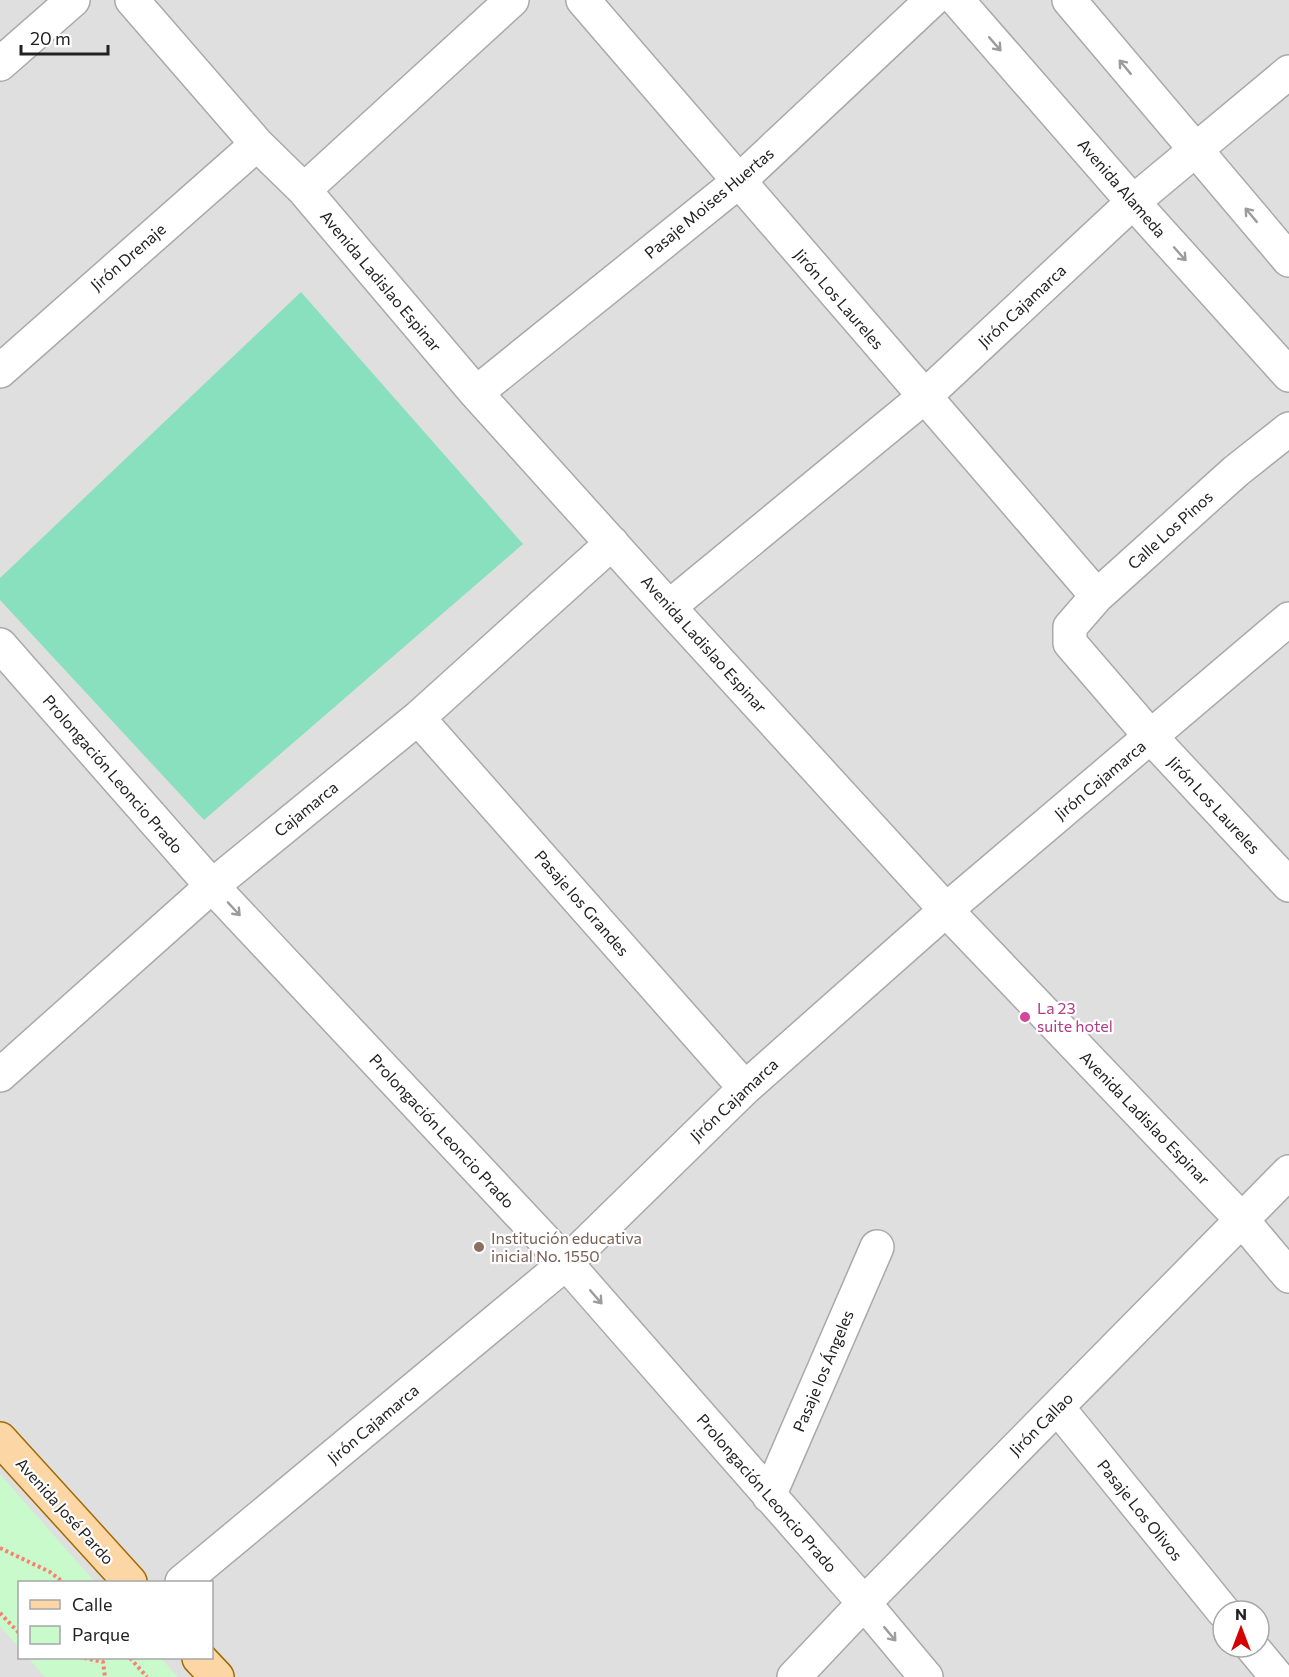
<svg xmlns="http://www.w3.org/2000/svg" width="1289" height="1677" font-family="Commissioner,sans-serif">
	<style>
		.residential { fill: #e0dfdf; fill-rule: evenodd }
		.park { fill: #c8facc }
		.pitch { fill: #88e0be }
		.lines { fill: none; stroke-linecap: round; stroke-linejoin: round }
		.street-casing { stroke: #a9a9a9; stroke-width: 36 }
		.primary-casing { stroke: #a06b00; stroke-width: 36 }
		.path { stroke: #fa8072; stroke-width: 4; stroke-dasharray: 3 3; stroke-linecap: butt }
		.street { stroke: #fff; stroke-width: 33 }
		.primary { stroke: #fcd6a4; stroke-width: 33 }
		.oneway { stroke: #9c9c9c }
		.hotel-dot { fill: #d1479c; stroke: #fff; stroke-width: 2 }
		.education-dot { fill: #8d6e63; stroke: #fff; stroke-width: 2 }
		.labels { text-anchor: middle; stroke-width: 4.5; stroke-linejoin: round; paint-order: stroke }
		.street-label { font-size: 16px; fill: #222; stroke: #fff }
		.hotel-label { font-size: 16px; fill: #b23c85; stroke: #fff; text-anchor: start }
		.education-label { font-size: 16px; fill: #785e54; stroke: #fff; text-anchor: start }
	</style>
	<rect width="100%" height="100%" fill="#f2efe9"/>
	<path class="residential" d="M0,0h1289v1677h-1289zM20,1582h192v76h-192zM1223,1611h36v36h-36z"/>
	<path class="park" d="M0,1474l95,108h-75l-1,66 -19,-22z
		M28,1658h133l17,19h-133z"/>
	<path class="pitch" d="M301,292l222,252 -319,276 -204,-220v-22z"/>
	<g class="lines">
		<g class="street-casing">
			<path id="street" d="M132,0l125,144 47,46 172,203 193,214 277,303 296,310 47,56
				M583,0l514,596
				M957,0l176,202 156,173
				M1069,0l220,260
				M0,64l73,-64
				M304,190l208,-190
				M0,371l257,-227
				M476,393l262,-211 194,-182
				M1289,429l-53,42 -139,125 -27,31v16l81,94 138,148
				M669,607l255,-210 209,-195 156,-130
				M0,645l212,241 354,377 298,340 62,74
				M418,718l327,370
				M0,1075l212,-189 206,-168 194,-175
				M1058,1408l165,203
				M769,1496l108,-249
				M182,1582l384,-319 179,-175 201,-178 343,-291
				M1252,1647l25,30
				M794,1677l70,-74 425,-431"/>
		</g>
		<g class="primary-casing">
			<path id="primary" d="M0,1439l130,143
				M199,1658l18,19"/>
		</g>
		<path class="path" d="M0,1548l50,24 13,10
			M0,1613l20,21
			M84,1658l19,4 2,15
			M130,1658l17,19"/>
		<use href="#street" class="street"/>
		<use href="#primary" class="primary"/>
	</g>
	<defs><path id="oneway-shaft" d="M-6 0H5M1.5-3L5.5 0L1.5 3" fill="none" stroke-width="1.6" stroke-linecap="round" stroke-linejoin="round" transform="scale(1.5)"/></defs>
	<g class="oneway">
		<use href="#oneway-shaft" transform="translate(995 44) rotate(49)"/>
		<use href="#oneway-shaft" transform="translate(1125 67) rotate(-130)"/>
		<use href="#oneway-shaft" transform="translate(1251 215) rotate(-130)"/>
		<use href="#oneway-shaft" transform="translate(1180 254) rotate(48)"/>
		<use href="#oneway-shaft" transform="translate(234 909) rotate(47)"/>
		<use href="#oneway-shaft" transform="translate(596 1297) rotate(49)"/>
		<use href="#oneway-shaft" transform="translate(890 1634) rotate(50)"/>
	</g>
	<circle class="hotel-dot" cx="1025" cy="1017" r="6"/>
	<circle class="education-dot" cx="479" cy="1247" r="6"/>
	<g class="labels">
		<g class="street-label">
			<text transform="translate(1122 188) rotate(49)" y="6">Avenida Alameda</text>
			<text transform="translate(709 203) rotate(-40)" y="6">Pasaje Moises Huertas</text>
			<text transform="translate(128 257) rotate(-41)" y="6">Jirón Drenaje</text>
			<text transform="translate(381 281) rotate(50)" y="6">Avenida Ladislao Espinar</text>
			<text transform="translate(839 299) rotate(49)" y="6">Jirón Los Laureles</text>
			<text transform="translate(1022 306) rotate(-43)" y="6">Jirón Cajamarca</text>
			<text transform="translate(1170 530) rotate(-42)" y="6">Calle Los Pinos</text>
			<text transform="translate(704 644) rotate(48)" y="6">Avenida Ladislao Espinar</text>
			<text transform="translate(113 774) rotate(49)" y="6">Prolongación Leoncio Prado</text>
			<text transform="translate(1100 780) rotate(-40)" y="6">Jirón Cajamarca</text>
			<text transform="translate(1214 805) rotate(47)" y="6">Jirón Los Laureles</text>
			<text transform="translate(306 809) rotate(-39)" y="6">Cajamarca</text>
			<text transform="translate(582 903) rotate(49)" y="6">Pasaje los Grandes</text>
			<text transform="translate(734 1100) rotate(-43)" y="6">Jirón Cajamarca</text>
			<text transform="translate(1145 1118) rotate(46)" y="6">Avenida Ladislao Espinar</text>
			<text transform="translate(442 1131) rotate(47)" y="6">Prolongación Leoncio Prado</text>
			<text transform="translate(823 1371) rotate(-67)" y="6">Pasaje los Ángeles</text>
			<text transform="translate(373 1424) rotate(-40)" y="6">Jirón Cajamarca</text>
			<text transform="translate(1041 1424) rotate(-45)" y="6">Jirón Callao</text>
			<text transform="translate(767 1493) rotate(49)" y="6">Prolongación Leoncio Prado</text>
			<text transform="translate(1140 1510) rotate(51)" y="6">Pasaje Los Olivos</text>
			<text transform="translate(65 1511) rotate(48)" y="6">Avenida José Pardo</text>
		</g>
		<g class="hotel-label">
			<text x="1037" y="1014">La 23<tspan x="1037" dy="18">suite hotel</tspan></text>
		</g>
		<g class="education-label">
			<text x="491" y="1244">Institución educativa<tspan x="491" dy="18">inicial No. 1550</tspan></text>
		</g>
	</g>
	<rect x="18" y="1581" width="195" height="78" fill="#ffffff" stroke="#a7a7a7" stroke-width="1.5"/>
	<rect x="30" y="1600" width="30" height="9" fill="#fcd6a4" stroke="#a7a7a7" stroke-width="1.5"/>
	<text x="72" y="1611" font-size="18" fill="#222222">Calle</text>
	<rect x="30" y="1626" width="30" height="18" fill="#c8facc" stroke="#a7a7a7" stroke-width="1.5"/>
	<text x="72" y="1641" font-size="18" fill="#222222">Parque</text>
	<g transform="translate(1241 1629)"><circle r="28" fill="#ffffff" stroke="#a7a7a7" stroke-width="1.5"/>
	<path d="M0-4.5L10 22L0 15L-10 22Z" fill="#d40000"/>
	<text y="-9" font-size="16" font-weight="bold" text-anchor="middle" fill="#222222">N</text>
	</g>
	<path d="M21 45v9h87v-9" fill="none" stroke="#222222" stroke-width="3"/>
	<text x="30" y="45" font-size="18" fill="#222222" stroke="#ffffff" stroke-width="4.5" paint-order="stroke">20 m</text>
</svg>
